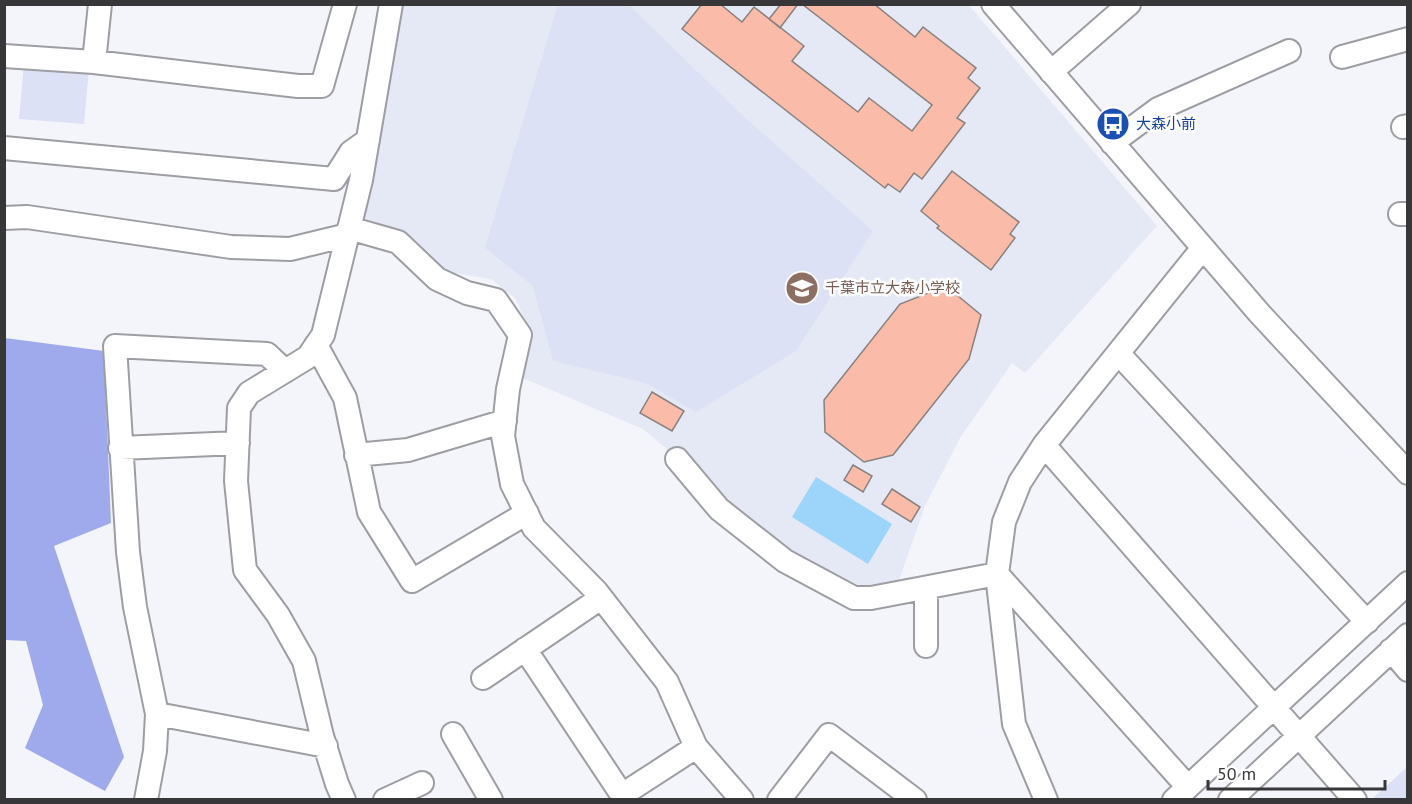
<svg xmlns="http://www.w3.org/2000/svg" width="1412" height="804" font-family="'PT Sans','Noto Sans JP',sans-serif">
	<style>
		.built { fill: #e5e8f5 }
		.green { fill: #dde1f6 }
		.forest { fill: #9eaaec }
		.water { fill: #9cd5f9 }
		.building { fill: #fabca8; stroke: #87817f; stroke-width: 1.5 }
		.lines { fill: none; stroke-linecap: round; stroke-linejoin: round }
		.minor-casing { stroke: #9d9ea3; stroke-width: 26 }
		.minor { stroke: #fff; stroke-width: 22 }
		.labels { text-anchor: middle; stroke-width: 5; stroke-linejoin: round; paint-order: stroke }
		.transit-label { font-size: 15px; fill: #164399; stroke: #fff; text-anchor: start }
		.education-label { font-size: 15px; fill: #785e54; stroke: #fff; text-anchor: start }
	</style>
	<rect width="100%" height="100%" fill="#f4f5fb"/>
	<path class="built" d="M968,4l189,222 -132,147 -13,-10 -52,75 -35,68 -26,74 -37,6 -79,-38 -140,-119 -125,-53 12,-45 -15,-33 -24,-19 -50,-8 -45,-40 -36,-15 38,-211z"/>
	<path class="green" d="M558,4l71,1 112,109 132,117 -77,120 -100,61 -50,-29 -93,-22 -20,-75 -48,-38z
		M24,64l65,5 -5,55 -65,-5z
		M1407,767v32h-35z"/>
	<path class="forest" d="M5,338l99,13 7,172 -57,23 70,211 -19,34 -80,-43 18,-43 -17,-64 -21,-1z"/>
	<path class="water" d="M816,477l76,47 -24,40 -76,-47z"/>
	<path class="building" d="M702,4h18l22,18 12,-15 50,39 -12,15 66,51 11,-14 43,33 20,-26 -130,-101h72l41,33 8,-10 53,41 -8,10 12,10 -23,30 8,5 -43,56 -8,-6 -14,19 -12,-8 -3,4 -203,-159z
		M781,4h17l-18,24 -11,-9z
		M952,171l67,51 -9,12 5,4 -24,32 -54,-42 2,-2 -18,-15z
		M946,286l35,29 -12,44 -76,96 -29,7 -39,-30 -1,-32 76,-96z
		M652,392l32,19 -12,20 -32,-18z
		M853,465l19,11 -9,16 -19,-12z
		M892,489l28,18 -9,15 -29,-18z"/>
	<g class="lines">
		<g class="minor-casing">
			<path id="minor" d="M993,4l267,310 148,159
				M4,56l90,6 204,24h24l23,-82
				M1342,57l66,-18
				M94,62l6,-58
				M1051,72l78,-68
				M1403,127l5,-1
				M1112,143l46,-34 131,-58
				M4,148l330,31 17,-27 17,-12
				M1400,214h8
				M4,218l23,-1 204,30 59,2 58,-14
				M349,228l49,14 39,37 30,14 29,7 24,35 -12,54 -5,47 9,48 22,44 62,63 71,91 29,65 46,53
				M316,345l29,53 24,114 43,69 115,-68
				M1118,353l249,269
				M1044,445l311,355
				M120,448l118,-5
				M356,455l52,-5 97,-29
				M677,459l42,50 66,52 69,37h17l126,-24 190,212
				M926,646v-58
				M525,649l97,146 74,-48
				M1391,650l17,20
				M483,678l118,-80
				M157,714l169,32
				M453,734l38,66
				M146,800l9,-49 2,-37 -22,-107 -7,-55 -13,-206 152,8 18,17
				M344,800l-7,-16 -15,-48 -18,-75 -26,-46 -33,-45 -9,-89 3,-73 10,-15 59,-36 15,-22 38,-155 30,-176
				M385,800l37,-17
				M779,800l50,-65 86,65
				M1046,800l-32,-76 -17,-150 7,-52 16,-40 24,-37 158,-196
				M1174,800l234,-217
				M1230,800l178,-165"/>
		</g>
		<use href="#minor" class="minor"/>
	</g>
	<defs>
		<g id="bus-disc" transform="scale(1.725)"><circle r="9.5" fill="#1a4fb4" stroke="#fff"/><path d="M-5-6H5V4H4V6H2V4H-2V6H-4V4H-5ZM-3.5-4V0h7V-4ZM-3.5 1.2v1.5H-2V1.2ZM2 1.2v1.5H3.5V1.2Z" fill="#fff"/></g>
		<g id="school-disc" transform="scale(1.725)"><circle r="9.5" fill="#8d6e63" stroke="#fff"/><path d="M0-5L7-2L0 1L-7-2ZM-4 1L0 2.5L4 1V4Q0 6-4 4Z" fill="#fff"/></g>
	</defs>
	<g fill-rule="evenodd">
		<use href="#bus-disc" x="1113" y="124"/>
		<use href="#school-disc" x="802" y="288"/>
	</g>
	<g class="labels">
		<g class="transit-label">
			<text x="1136" y="129">大森小前</text>
		</g>
		<g class="education-label">
			<text x="825" y="293">千葉市立大森小学校</text>
		</g>
	</g>
	<rect width="1412" height="804" fill="none" stroke="#373739" stroke-width="12"/>
	<path d="M1208 780v9h177v-9" fill="none" stroke="#373739" stroke-width="3"/>
	<text x="1217" y="780" font-size="18" fill="#373739" stroke="#ffffff" stroke-width="4.5" paint-order="stroke">50 m</text>
</svg>
